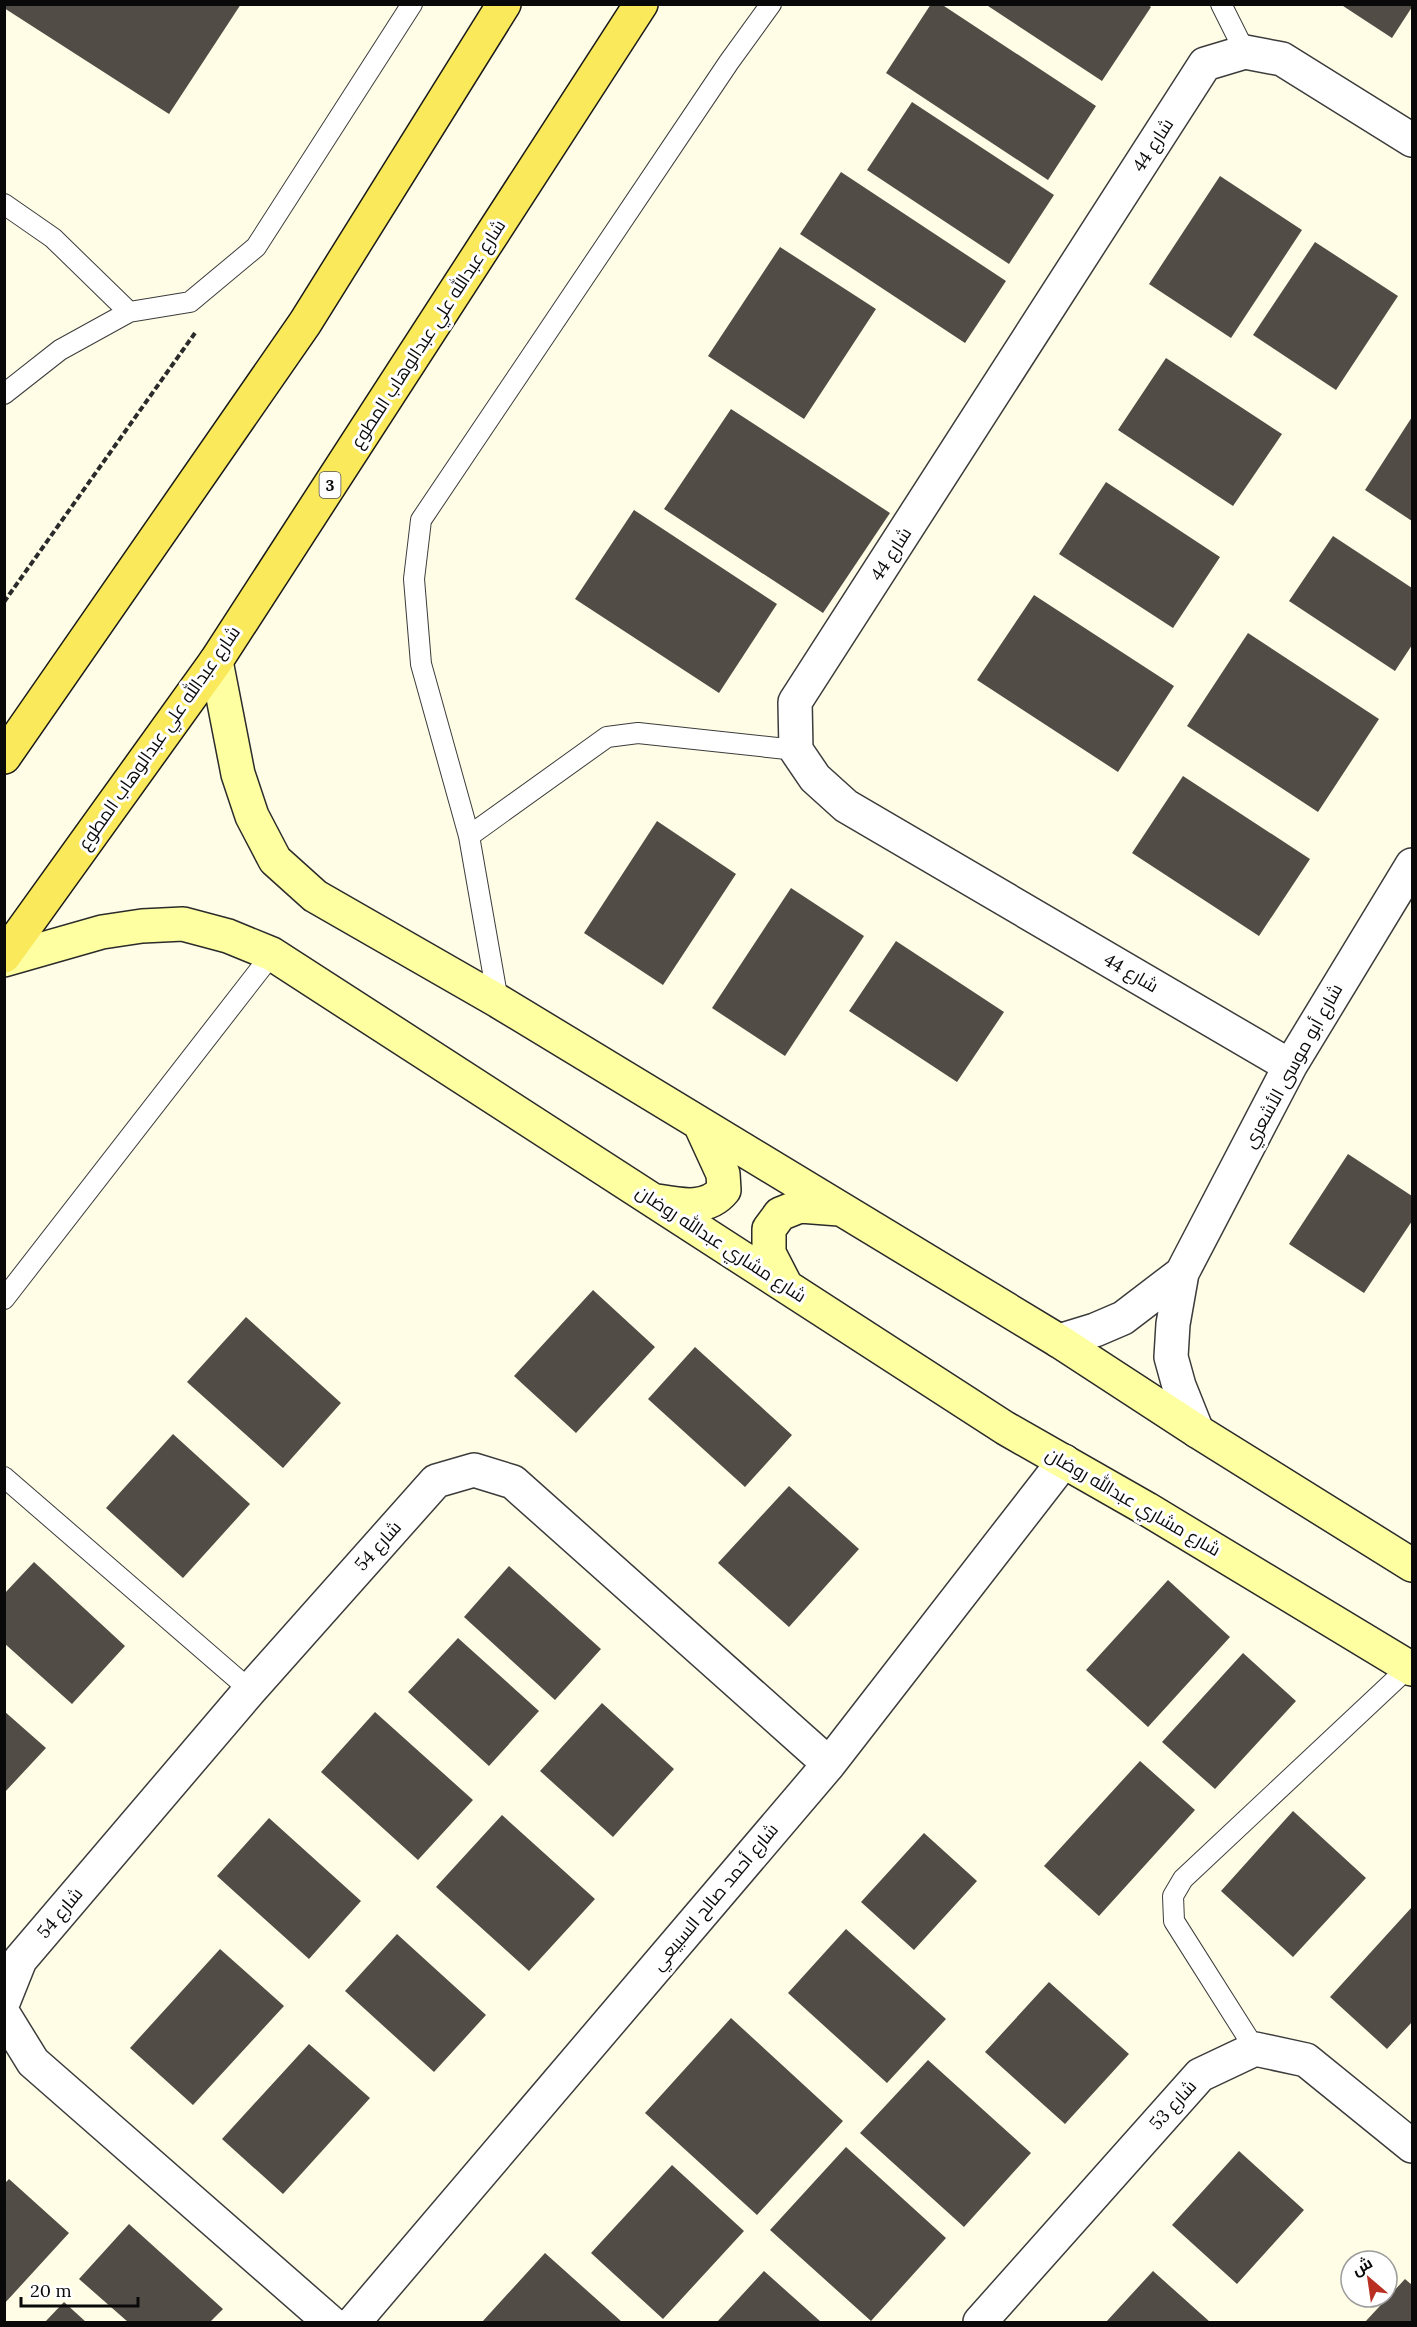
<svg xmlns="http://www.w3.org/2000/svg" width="1417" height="2327" font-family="Lora,Cairo,serif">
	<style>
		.building { fill: #524c46 }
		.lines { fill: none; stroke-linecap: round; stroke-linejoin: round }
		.lane-casing { stroke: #3c3c3c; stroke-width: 22 }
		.street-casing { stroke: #3c3c3c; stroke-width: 36 }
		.secondary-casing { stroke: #2b2b2b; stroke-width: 36 }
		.primary-casing { stroke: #1a1a1a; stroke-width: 36 }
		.path { stroke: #2b2b2b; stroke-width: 4; stroke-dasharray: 6 3; stroke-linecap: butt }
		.lane { stroke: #fff; stroke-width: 20 }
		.street { stroke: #fff; stroke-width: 33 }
		.secondary { stroke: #fdffa1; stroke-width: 33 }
		.primary { stroke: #fae95b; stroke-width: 33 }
		.labels { text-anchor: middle; stroke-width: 6; stroke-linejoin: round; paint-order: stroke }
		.shield { fill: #fff; stroke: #535353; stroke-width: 1.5 }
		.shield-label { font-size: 16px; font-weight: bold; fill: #090909 }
		.street-label { font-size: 18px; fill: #090909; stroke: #fff }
	</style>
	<rect width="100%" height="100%" fill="#fffde6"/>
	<path class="building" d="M4,4h237l-72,110 -165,-106z
		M931,4h10l155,102 -48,74 -162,-107z
		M985,4h162l4,3 -49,74z
		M1340,4h72v3l-20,31z
		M912,102l142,93 -45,69 -142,-94z
		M841,172l165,109 -41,62 -165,-109z
		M1220,176l82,54 -71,108 -82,-54z
		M1315,242l83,54 -62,94 -83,-55z
		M780,247l96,62 -72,110 -96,-63z
		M1166,358l116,76 -49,72 -115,-76z
		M731,409l159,104 -67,100 -159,-104z
		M1412,417v104l-47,-31z
		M1106,482l114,75 -47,71 -114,-74z
		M634,510l143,94 -58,89 -144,-94z
		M1333,536l79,52v57l-17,26 -106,-70z
		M1034,595l140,91 -56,86 -141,-92z
		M1248,633l131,86 -61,93 -131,-86z
		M1183,776l127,83 -51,77 -127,-83z
		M657,821l79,53 -73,111 -79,-52z
		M791,888l73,48 -79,120 -73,-48z
		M896,941l108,71 -47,70 -108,-71z
		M1348,1154l64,42v25l-48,72 -75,-49z
		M593,1290l62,57 -79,86 -62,-57z
		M246,1317l95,86 -58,65 -96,-86z
		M695,1347l97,88 -47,52 -97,-88z
		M173,1434l77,70 -67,74 -77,-70z
		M789,1486l70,63 -70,78 -71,-64z
		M34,1562l91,84 -53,58 -68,-61v-49z
		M509,1566l92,83 -46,51 -91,-83z
		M1168,1580l62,57 -82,90 -62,-57z
		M458,1638l81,73 -50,55 -81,-74z
		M1243,1653l53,48 -81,88 -53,-47z
		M602,1703l72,66 -61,68 -73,-66z
		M4,1711l42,37 -42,45z
		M375,1712l98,88 -55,60 -97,-88z
		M1140,1761l55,49 -96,106 -55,-50z
		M1293,1811l73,67 -73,79 -72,-66z
		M502,1815l93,84 -66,72 -93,-84z
		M269,1818l92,83 -52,58 -92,-83z
		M924,1833l53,48 -63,69 -53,-48z
		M1412,1907v115l-25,27 -57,-52z
		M846,1929l100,90 -59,64 -99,-90z
		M397,1934l89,81 -52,57 -89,-81z
		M220,1949l64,57 -91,99 -63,-57z
		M1049,1982l80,72 -64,70 -80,-72z
		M731,2018l112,103 -86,94 -112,-102z
		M309,2044l61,54 -87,96 -61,-55z
		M928,2060l103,93 -67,74 -104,-94z
		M846,2147l100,91 -75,83 -101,-91z
		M1239,2151l65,59 -67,74 -65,-59z
		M672,2165l72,66 -81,88 -72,-66z
		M9,2179l60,54 -65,71v-120z
		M129,2224l94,85 -13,13h-82l-49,-43z
		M545,2253l77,69h-140z
		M764,2271l57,51h-104z
		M1153,2271l57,51h-104z
		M1405,2279l7,6v37h-47z
		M64,2302l22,20h-41z"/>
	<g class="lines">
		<g class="lane-casing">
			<path id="lane" d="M1221,4l24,48
				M4,204l49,34 76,74
				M4,394l56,-44 69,-38 61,-10 66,-55 156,-243
				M469,836l138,-99 31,-4 158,17
				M498,1001l-29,-165 -48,-172 -7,-85 7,-59 308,-458 42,-58
				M4,1299l268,-345
				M4,1477l246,213
				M1255,2049l-81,-128 -1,-25 10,-17 226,-212"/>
		</g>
		<g class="street-casing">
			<path id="street" d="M1290,1066l-444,-260 -31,-28 -19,-28 -1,-48 410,-638 40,-12 37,7 130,81
				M1059,1341l36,-11 28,-12 59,-45
				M1197,1431l-18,-45 -8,-29 2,-33 9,-51 108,-207 122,-201
				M4,2000l16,-40 230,-270 186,-209 38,-11 39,12 316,282
				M4,2015l29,47 297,260
				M354,2322l475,-558 235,-303
				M980,2322l220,-247 55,-26 51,11 106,86"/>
		</g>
		<g class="secondary-casing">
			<path id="secondary" d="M216,661l22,113 14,42 23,44 40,36 183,105 561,340 138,90 215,134
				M4,960l98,-28 40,-6 41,-2 45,12 44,18 733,474 142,81 265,160
				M657,1201c23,4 50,10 67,-11l-1,-16 -23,-50
				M786,1286l-17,-33v-24l11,-15 20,-8 39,3"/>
		</g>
		<g class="primary-casing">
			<path id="primary" d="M4,757l301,-434 199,-319
				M4,956l212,-295 425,-657"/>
		</g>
		<path class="path" d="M4,602l191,-269"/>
		<use href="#lane" class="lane"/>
		<use href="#street" class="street"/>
		<use href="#secondary" class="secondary"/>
		<use href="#primary" class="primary"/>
	</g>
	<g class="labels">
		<rect class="shield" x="319.5" y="472" width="21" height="26" rx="4.5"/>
		<g class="shield-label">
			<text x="330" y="491">3</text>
		</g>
		<g class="street-label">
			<text transform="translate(1153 145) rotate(-57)" y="6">شارع 44</text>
			<text transform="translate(428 334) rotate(-57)" y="6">شارع عبدالله علي عبدالوهاب المطوع</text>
			<text transform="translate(891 554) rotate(-57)" y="6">شارع 44</text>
			<text transform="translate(159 738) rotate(-55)" y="6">شارع عبدالله علي عبدالوهاب المطوع</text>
			<text transform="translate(1131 973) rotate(30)" y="6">شارع 44</text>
			<text transform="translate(1293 1066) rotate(-61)" y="6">شارع أبو موسى الأشعري</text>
			<text transform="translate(721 1244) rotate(33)" y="6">شارع مشاري عبدالله روضان</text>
			<text transform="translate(1133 1502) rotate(30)" y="6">شارع مشاري عبدالله روضان</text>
			<text transform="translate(378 1546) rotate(-48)" y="6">شارع 54</text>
			<text transform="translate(715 1897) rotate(-50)" y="6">شارع أحمد صالح السبيعي</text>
			<text transform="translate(60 1913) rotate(-50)" y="6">شارع 54</text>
			<text transform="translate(1173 2105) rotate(-48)" y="6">شارع 53</text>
		</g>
	</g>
	<rect width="1417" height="2327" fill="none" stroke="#090909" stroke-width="12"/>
	<g transform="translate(1369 2279) rotate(331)"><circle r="28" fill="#ffffff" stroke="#9d9d9d" stroke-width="1.5"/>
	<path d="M0-4.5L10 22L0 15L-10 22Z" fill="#b92f22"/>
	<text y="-9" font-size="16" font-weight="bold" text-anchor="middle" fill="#090909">ش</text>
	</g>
	<path d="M21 2297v9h117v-9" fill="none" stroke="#090909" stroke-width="3"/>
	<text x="30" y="2297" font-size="18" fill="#090909" stroke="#ffffff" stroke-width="4.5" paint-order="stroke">20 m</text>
</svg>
